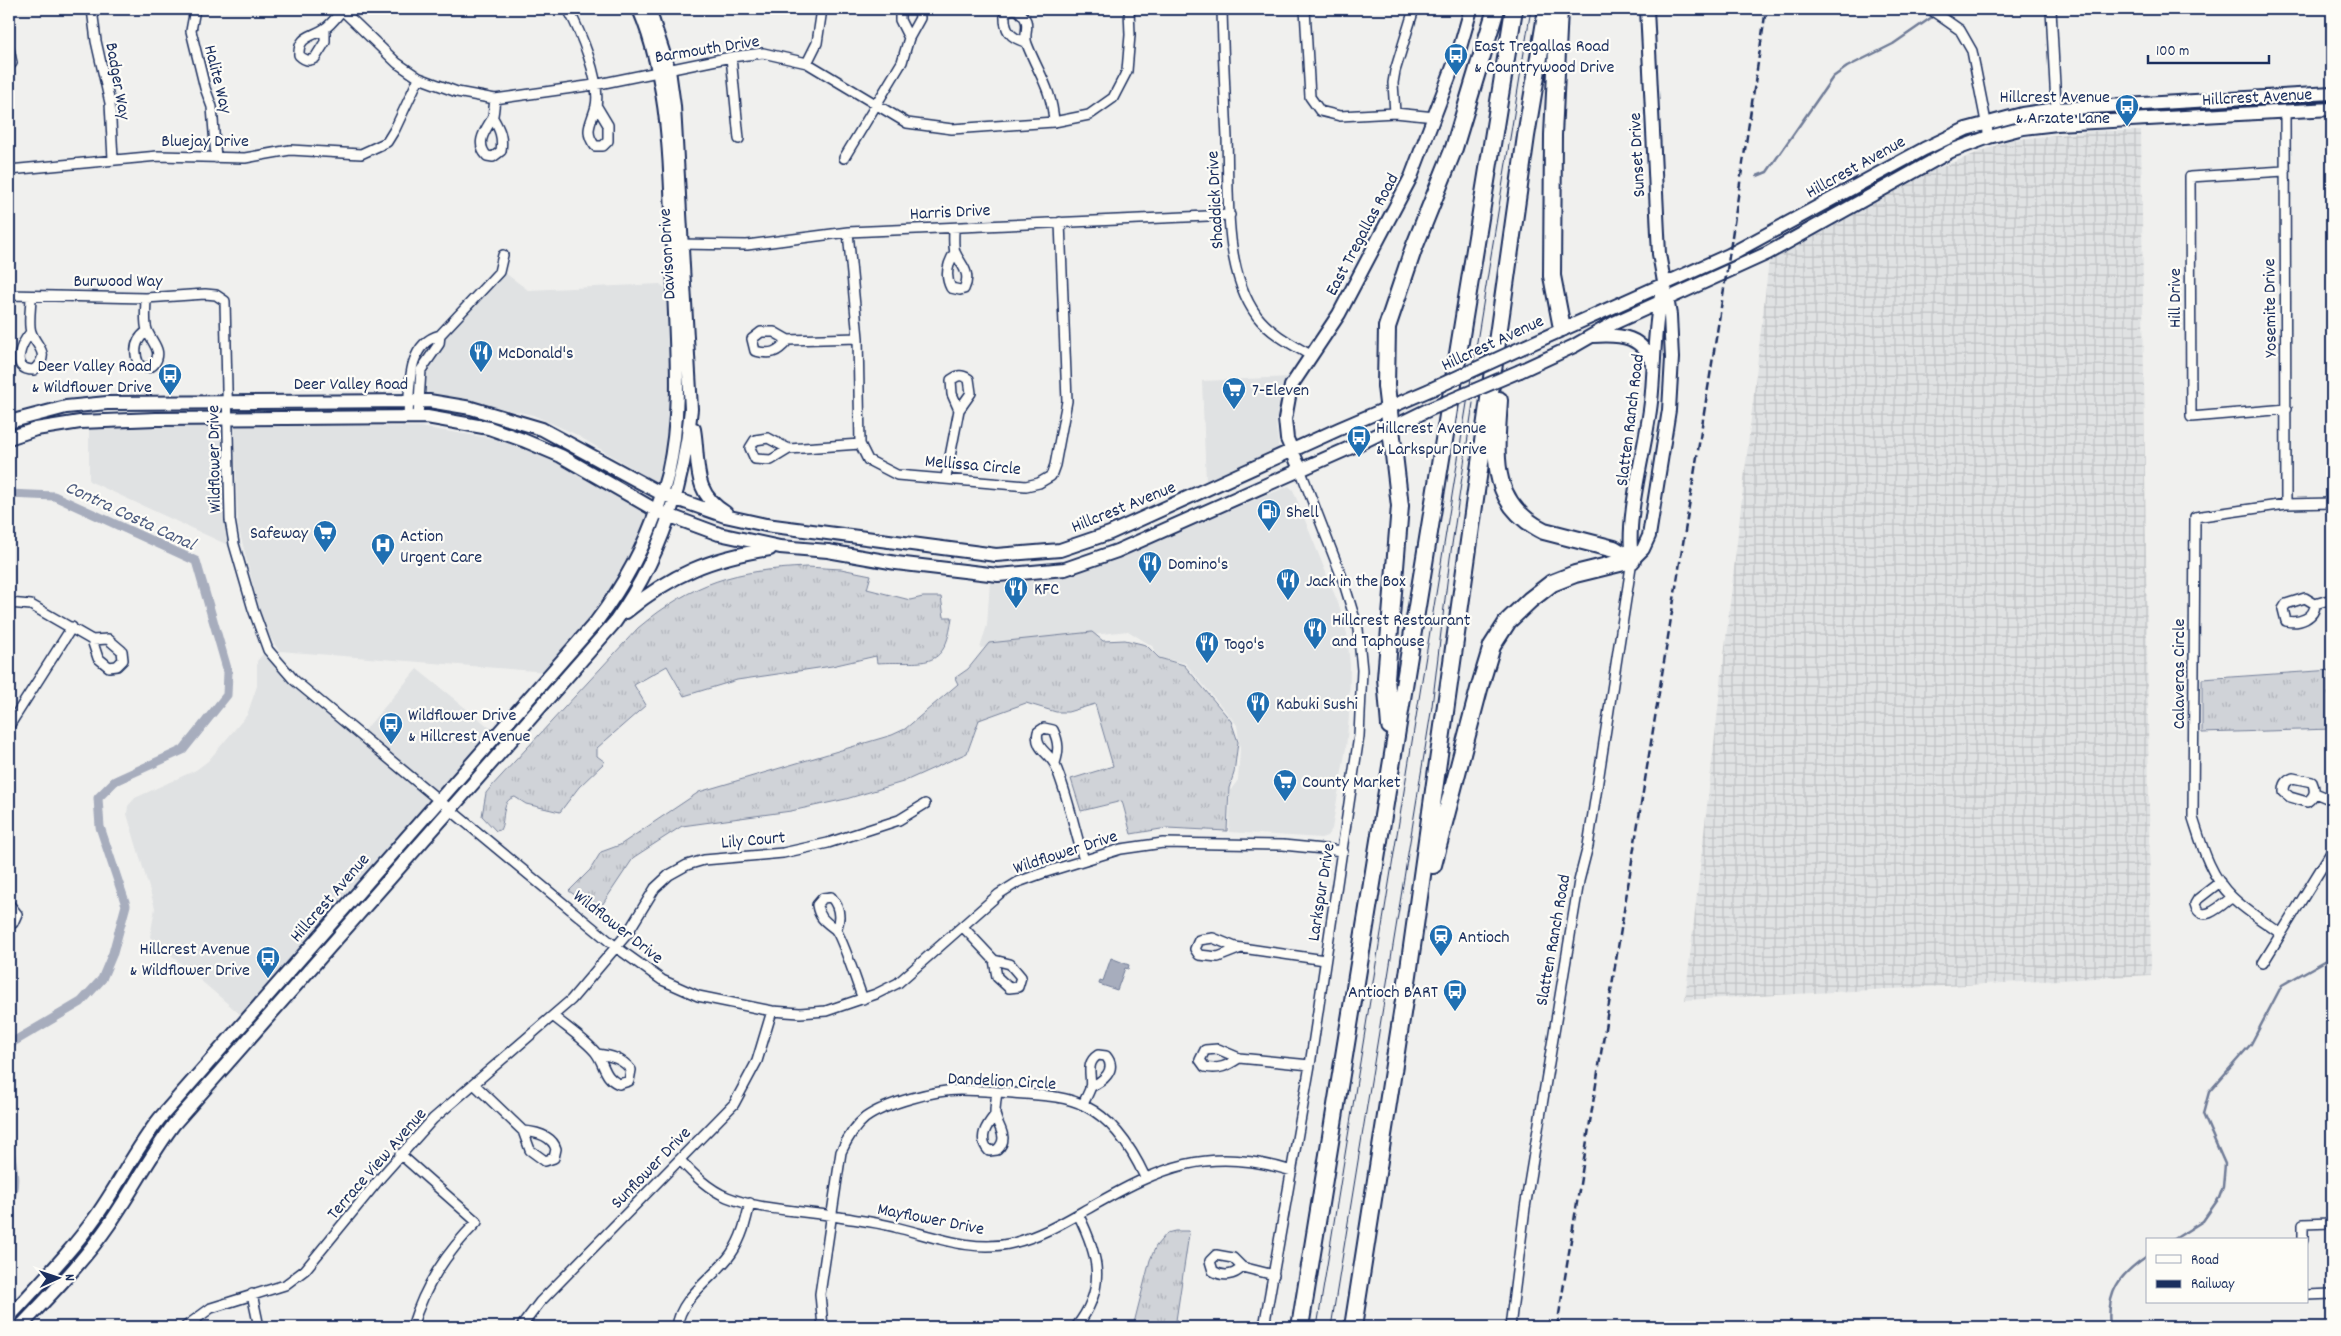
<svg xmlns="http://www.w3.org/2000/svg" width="2341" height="1336" font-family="Dekko,sans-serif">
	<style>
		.built { fill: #e0e2e3 }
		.industrial { fill: url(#industrial-grid) }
		.grass { fill: url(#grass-tufts); stroke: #76819b }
		.water { fill: #a7adbd; stroke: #6f7b97 }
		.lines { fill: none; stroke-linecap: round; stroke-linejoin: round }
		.stream { stroke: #6f7b97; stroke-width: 2.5 }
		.canal { stroke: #a7adbd; stroke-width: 9 }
		.street-casing { stroke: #1b2f5e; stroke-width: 12 }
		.secondary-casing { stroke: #1b2f5e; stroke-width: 16 }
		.highway-casing { stroke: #1b2f5e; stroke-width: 20 }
		.street { stroke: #fdfcf7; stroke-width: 9 }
		.secondary { stroke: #fdfcf7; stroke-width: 12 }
		.highway { stroke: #fdfcf7; stroke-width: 16 }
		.tram { stroke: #1b2f5e; stroke-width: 1 }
		.rail { stroke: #1b2f5e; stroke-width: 2.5; stroke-dasharray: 8 4; stroke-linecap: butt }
		.secondary-bridge-casing { stroke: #1b2f5e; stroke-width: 16; stroke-linecap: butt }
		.secondary-bridge { stroke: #fdfcf7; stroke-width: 12 }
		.labels { text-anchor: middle; stroke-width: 4.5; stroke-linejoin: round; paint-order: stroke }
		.poi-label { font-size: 18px; fill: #1b2f5e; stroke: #fdfcf7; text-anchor: start }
		.street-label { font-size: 18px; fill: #1b2f5e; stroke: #fdfcf7 }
		.water-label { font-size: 19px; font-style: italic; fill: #4c5b7f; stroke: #fdfcf7 }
	</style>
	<defs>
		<pattern id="industrial-grid" width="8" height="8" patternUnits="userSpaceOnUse" patternTransform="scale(1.25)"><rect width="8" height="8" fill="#e0e2e3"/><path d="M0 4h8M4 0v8" fill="none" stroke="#c0c2c5"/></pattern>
		<pattern id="grass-tufts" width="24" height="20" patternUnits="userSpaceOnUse" patternTransform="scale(1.25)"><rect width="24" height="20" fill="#d0d3d8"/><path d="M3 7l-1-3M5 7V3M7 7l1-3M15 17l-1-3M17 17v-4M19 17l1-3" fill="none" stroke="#b2b5bc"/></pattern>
	</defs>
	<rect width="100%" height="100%" fill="#f0f0ee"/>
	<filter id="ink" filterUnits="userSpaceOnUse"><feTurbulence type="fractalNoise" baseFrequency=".02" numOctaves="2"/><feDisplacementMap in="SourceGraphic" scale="10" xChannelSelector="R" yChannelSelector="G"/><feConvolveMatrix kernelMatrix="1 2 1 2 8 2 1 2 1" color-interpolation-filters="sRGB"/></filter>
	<g filter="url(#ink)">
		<path class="built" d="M505,273l23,17 132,-6 7,6 4,86 -3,69 -11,38 -82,-49 -42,-19 -110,-23 7,-33 16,-25z
			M1289,377l-9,18 -4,31 3,24 -73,34 -4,-103z
			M223,422l7,124 -141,-65v-56z
			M234,424l186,3 96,15 74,36 61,36 -32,67 -71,91 -269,-21 -15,-23 -26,-102z
			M1289,486l4,4 47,118 7,26 3,31 -1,51 -3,32 -14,81 -5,7 -6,2 -92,-6 1,-41 8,-11 2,-31 -3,-24 -52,-62 -26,-5 -7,-12 -24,-15 -148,17 7,-23 3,-44 47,-1 47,-10z
			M263,654l95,84 59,-69 77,62 -253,284 -91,-78 5,-29 -28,-94 1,-8 7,-8 61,-28 12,-9 39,-46 10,-29v-25z"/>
		<path class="industrial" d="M2094,131h47l10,844 -466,25 84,-740 157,-87 84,-33z"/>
		<path class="grass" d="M807,567l34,2 30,6 -4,14 43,11 13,-3h18l3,20h8c-7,57 -29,43 -75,46l-1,-7 -44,10 -95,14 -53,16 -17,-30 -33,19 12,20 -49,43v8l8,6 -26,25 -19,25 -34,-8 -11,-7c-15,3 -9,22 -15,33l-4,1 -14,-15 4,-23 4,-5 148,-160c55,-46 97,-58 169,-61z
			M1092,632l11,9 22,-1 21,5 13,13 25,7 47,56 7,21 -4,31 -5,15 -2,43 -60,-3 -36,6 -9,-33 -41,10 -10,-32 42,-13 -18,-62 -27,8h-12l-30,-9 -47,17 -12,33 -64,29 -57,17 -55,12 -109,15 -48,31 -36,54 -29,-20 21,-21 11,-18 19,-7 79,-53 193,-57 13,-6 53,-45 -3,-6 13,-9 21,-26z
			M2332,670v59l-130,4v-54z
			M1175,1231h13l1,3 -14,93h-42l17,-67 6,-14 11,-13z"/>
		<path class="water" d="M1111,958l18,7 -1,4 -3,-1 -8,22 -18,-6 1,-4 3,1z"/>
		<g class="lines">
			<path class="stream" d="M1757,176l10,-4 66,-95 14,-10 46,-23 42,-29
				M2173,1240l30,-19 16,-23 4,-11 2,-23 -22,-50 6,-22 42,-48 31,-59 50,-28
				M2110,1327c-4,-35 9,-52 37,-71"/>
			<path class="canal" d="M9,494l45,2 142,65 32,111 -1,23 -44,55 -68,31 -17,17 2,29 26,78 -13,48 -11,26 -21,23 -68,40 -4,7
				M9,1144c3,20 9,39 0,58"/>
			<g class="street-casing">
				<path id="street" d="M92,9l4,32 14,62 3,56
					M195,9l-4,22 14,57 7,19 4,51
					M341,9l56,54 22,15 38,14 38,7 99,-14 137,-28 32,-4 44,10 100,60 45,6 102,-7 35,-7 24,-17 14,-27 3,-36 -1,-26
					M568,9c12,22 33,71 28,97 -4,16 -13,25 -1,40h8l5,-5v-16l-12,-20
					M900,9v11l9,18
					M1222,9c1,43 3,86 5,129 2,55 -4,132 30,178 14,18 36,29 55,40
					M1305,9l5,88 10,14 20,5 55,-3 40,4
					M1930,9l30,21 12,21 17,86
					M2051,9l6,115
					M325,29v13l-10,16c-6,4 -11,2 -16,-3 -1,-19 13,-18 25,-26 7,-4 14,-14 19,-20
					M1026,42c-16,-4 -22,-12 -21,-28l4,-4 7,-1c19,14 6,22 11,35 11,29 25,45 27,78
					M9,49l3,14 -3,3
					M731,57l8,82
					M807,63l10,-20 5,-34
					M2285,111l1,393
					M1395,113l-2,-30 2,-12 19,-62
					M493,118c7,12 10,19 8,33l-8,6 -6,-1c-12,-13 -2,-25 5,-37 2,-5 2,-14 3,-20
					M844,158l58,-96 7,-24 11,-20 -1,-9
					M9,170l149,-14 87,2 45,-8 71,4 26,-12 8,-13 24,-51
					M2284,171l-94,6 1,240 96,-8
					M954,228c0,6 -1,18 1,24 6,14 17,20 9,37l-4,1 -9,-2c-7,-13 -3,-25 4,-36
					M848,232l10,106 2,106 8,16 29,15 129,11 13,-3 12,-7 4,-11 12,-64 -7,-179
					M676,244l71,1 101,-13 382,-17
					M9,295l137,3 59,-4 11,1 9,6 5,219 4,24 19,65 15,41 26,30 322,267 46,33 36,16 74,15 28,2 26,-2 50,-17 22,-11 101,-89 19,-12 25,-9 78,-24 42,-6 120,2 60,6
					M146,298c0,9 -2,23 1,32 4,12 17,21 7,34 -4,5 -9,4 -15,1 -6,-14 -4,-25 8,-34
					M31,332c-10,12 -22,38 3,38 18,-17 2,-23 -3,-38 -3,-9 0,-25 0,-35
					M788,340c-11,13 -17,15 -33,11l-3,-12 9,-7h13l14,8 70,-2
					M408,416c2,-28 -2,-72 32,-81l59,-63 4,-17
					M418,417l3,-47 18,-26 1,-9
					M789,449l-21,-11 -13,2 -5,8 5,11 16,1 18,-11 71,-5
					M946,477l13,-67 12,-17 -2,-14c-8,-5 -11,-4 -18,1l1,14 7,16
					M2305,598l10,6c0,14 -16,20 -29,17l-3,-12 3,-5z
					M9,603l22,2 61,35 16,-1 14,12 1,9 -6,6 -8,1 -11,-9 -6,-18
					M2315,604l17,-5
					M9,726l63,-99
					M1055,763c4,-12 4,-21 -2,-33l-9,-2 -6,4c-4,17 12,21 17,33 13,30 19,64 29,95
					M2293,778l19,4c4,9 3,14 -5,20l-17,-5 -6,-5c0,-8 2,-11 9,-14z
					M2315,793l17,7
					M2220,882l-22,17 -3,5c6,22 27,1 37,-7
					M9,904l8,10 -4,9h-4
					M963,927l31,33 16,4 11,13 -3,10 -9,1 -12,-11 -3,-17
					M836,930c5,-12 4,-23 -5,-33l-8,1 -6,7c2,13 9,17 18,24 7,7 23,58 28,70
					M2281,934c-16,-12 -35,-23 -49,-37 -22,-21 -30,-51 -39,-79l2,-301 91,-13 46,-1
					M1241,948l-23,9 -19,-2 -4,-6 4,-9 14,-2 22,9 90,13
					M2263,963l69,-112
					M553,1016c13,11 34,25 43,37 9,12 8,25 23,31l10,-3 2,-11c-9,-12 -20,-14 -34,-16
					M1239,1058c-12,8 -20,12 -34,9l-5,-7 5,-10 13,-1 21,9 71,7
					M474,1084l49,47 7,19 15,11 9,-3 2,-9c-4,-14 -20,-17 -33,-18
					M1083,1104c2,-4 5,-10 7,-15 3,-12 -6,-25 8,-34l8,1c12,14 -4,26 -16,31
					M995,1115c-8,10 -18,23 -6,36l8,-1c14,-13 -1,-24 -2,-37 0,-7 1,-14 2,-21
					M400,1154l77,68c-31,31 -52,63 -65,105
					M680,1160c14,15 28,29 47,37 35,14 75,13 112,20 18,3 37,5 56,10 38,9 78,26 118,16 28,-7 51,-21 76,-35 72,-41 119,-63 203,-37
					M2303,1240v-16l29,-1
					M1242,1267c-8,9 -19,10 -29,4l-3,-10 6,-6 17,3 9,9 32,8
					M252,1294l7,33
					M2307,1295l25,-1
					M185,1327l26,-19 74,-23 20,-15 77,-94 51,-57 138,-119 56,-66 28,-46 14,-13 18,-10 17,-5 79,-7 45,-10 71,-23 26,-16
					M521,1327l19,-25 194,-198 23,-43 15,-50
					M677,1327c3,-30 38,-50 54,-73 11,-16 15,-33 19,-51
					M823,1327l-3,-33 21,-142c6,-13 13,-25 24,-34 21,-15 70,-28 95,-28 18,0 36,2 53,3 22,2 52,2 72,13 29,14 47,43 60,71
					M1076,1327c31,-39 23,-71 2,-113
					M1264,1327l46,-262 49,-329 3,-66 -4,-41 -15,-49 -43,-111
					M1510,1327l15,-119 54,-327 9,-35 44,-286"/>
			</g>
			<g class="secondary-casing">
				<path id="secondary" d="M1593,336c29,-2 50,0 60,30
					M1517,350l212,-95 195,-106 42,-20 56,-15 34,-5 276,-16
					M1520,371l54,-25 40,-23 154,-70 183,-102 38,-14 34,-9 34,-4 275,-15
					M9,422l57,-15 41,-4 322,-2 42,7 71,21 120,65 63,22 41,9 230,30 64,-5 50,-17 229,-104 93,-40
					M694,429c6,35 -3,63 32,84
					M9,438l27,-9 44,-7 76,-3 271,-2 62,11 34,12 38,16 96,55 62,23 61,13 48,4 68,12 102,12 67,-6 52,-18 237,-105 74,-36
					M1300,469l-13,-30 -2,-20 6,-33 48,-72 72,-137 48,-126 12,-42
					M1632,560l11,-11 6,-13 20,-126 3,-52 -2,-43 -11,-61 -12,-245
					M1632,560c-7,-45 14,-111 19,-158 4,-35 2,-71 10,-106
					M626,612c46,-38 85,-54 144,-63
					M9,1317c30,-33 62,-65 88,-102 22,-31 39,-67 63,-97l436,-496c35,-46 58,-93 72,-149 14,-61 8,-123 6,-185 -3,-89 0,-197 -35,-279
					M20,1327c31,-33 64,-66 90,-104 22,-32 40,-67 64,-99l441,-502c45,-63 69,-136 76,-213l-17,-303 -5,-36 -20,-61"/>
			</g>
			<g class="highway-casing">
				<path id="highway" d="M1559,9l-6,126 -1,141 10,52
					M1499,400c-3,53 -12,103 45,131l70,18 18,11
					M1390,726l-4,-48 14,-172 -14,-120 1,-59 26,-77 41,-102 42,-139
					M1433,865l46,-176 13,-43 16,-25 22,-21 22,-17 23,-9 57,-14
					M1300,1327l214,-1318
					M1353,1327l55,-352 118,-839 21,-127"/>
			</g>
			<use href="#street" class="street"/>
			<use href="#secondary" class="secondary"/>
			<use href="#highway" class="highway"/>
			<path class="tram" d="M1317,1327l214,-1318
				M1331,1327l101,-621 18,-148 23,-155"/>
			<path class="rail" d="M1557,1327l170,-1057 39,-261"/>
			<g class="secondary-bridge-casing">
				<path id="secondary-bridge" d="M1432,389l85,-39
					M1428,410l92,-39"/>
			</g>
			<use href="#secondary-bridge" class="secondary-bridge"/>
		</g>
	</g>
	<defs>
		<g id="bus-pin" transform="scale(1.25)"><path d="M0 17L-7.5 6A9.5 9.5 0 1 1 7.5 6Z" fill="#1f6fb2" stroke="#fdfcf7"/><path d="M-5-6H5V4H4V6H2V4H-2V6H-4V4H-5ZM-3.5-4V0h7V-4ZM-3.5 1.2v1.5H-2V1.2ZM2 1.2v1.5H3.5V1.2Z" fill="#fff"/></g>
		<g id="restaurant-pin" transform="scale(1.25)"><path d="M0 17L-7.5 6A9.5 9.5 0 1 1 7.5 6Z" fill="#1f6fb2" stroke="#fdfcf7"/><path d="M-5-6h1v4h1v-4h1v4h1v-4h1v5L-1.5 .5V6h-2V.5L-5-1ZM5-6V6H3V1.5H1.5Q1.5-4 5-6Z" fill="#fff"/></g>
		<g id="supermarket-pin" transform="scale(1.25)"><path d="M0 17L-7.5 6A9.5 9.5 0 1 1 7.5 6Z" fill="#1f6fb2" stroke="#fdfcf7"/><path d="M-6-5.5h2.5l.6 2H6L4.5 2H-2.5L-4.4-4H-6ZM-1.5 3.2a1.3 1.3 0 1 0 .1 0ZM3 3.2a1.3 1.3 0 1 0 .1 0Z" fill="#fff"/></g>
		<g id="fuel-pin" transform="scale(1.25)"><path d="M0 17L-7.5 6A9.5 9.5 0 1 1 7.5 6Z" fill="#1f6fb2" stroke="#fdfcf7"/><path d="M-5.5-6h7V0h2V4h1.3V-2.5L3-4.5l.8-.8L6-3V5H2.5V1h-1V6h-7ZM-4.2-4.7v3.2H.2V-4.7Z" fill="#fff"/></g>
		<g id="hospital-pin" transform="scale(1.25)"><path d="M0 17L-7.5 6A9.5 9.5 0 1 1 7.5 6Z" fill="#1f6fb2" stroke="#fdfcf7"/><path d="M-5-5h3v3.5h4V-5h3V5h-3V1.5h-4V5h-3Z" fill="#fff"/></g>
		<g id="station-pin" transform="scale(1.25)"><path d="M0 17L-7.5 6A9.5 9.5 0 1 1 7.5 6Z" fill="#1f6fb2" stroke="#fdfcf7"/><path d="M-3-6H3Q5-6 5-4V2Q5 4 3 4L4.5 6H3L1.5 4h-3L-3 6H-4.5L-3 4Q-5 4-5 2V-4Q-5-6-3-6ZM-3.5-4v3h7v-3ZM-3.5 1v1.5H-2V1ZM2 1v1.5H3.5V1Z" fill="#fff"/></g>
	</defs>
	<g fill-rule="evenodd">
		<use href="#bus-pin" x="1456" y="55"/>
		<use href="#bus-pin" x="2127" y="106"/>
		<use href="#restaurant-pin" x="481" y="352"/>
		<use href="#bus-pin" x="170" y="375"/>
		<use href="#supermarket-pin" x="1234" y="389"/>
		<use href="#bus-pin" x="1359" y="437"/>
		<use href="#fuel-pin" x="1269" y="511"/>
		<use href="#supermarket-pin" x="325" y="532"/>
		<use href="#hospital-pin" x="383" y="545"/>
		<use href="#restaurant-pin" x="1150" y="563"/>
		<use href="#restaurant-pin" x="1288" y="580"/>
		<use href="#restaurant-pin" x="1016" y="588"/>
		<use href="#restaurant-pin" x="1315" y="629"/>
		<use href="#restaurant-pin" x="1207" y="643"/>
		<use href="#restaurant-pin" x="1258" y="703"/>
		<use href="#bus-pin" x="391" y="724"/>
		<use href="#supermarket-pin" x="1285" y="781"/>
		<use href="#station-pin" x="1441" y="936"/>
		<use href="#bus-pin" x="268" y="958"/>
		<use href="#bus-pin" x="1455" y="991"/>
	</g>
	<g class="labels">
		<g class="poi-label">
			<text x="1474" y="51">East Tregallas Road<tspan x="1474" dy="21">&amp; Countrywood Drive</tspan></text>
			<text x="2110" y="102" text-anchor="end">Hillcrest Avenue<tspan x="2110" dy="21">&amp; Arzate Lane</tspan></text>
			<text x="498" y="358">McDonald's</text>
			<text x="152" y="371" text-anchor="end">Deer Valley Road<tspan x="152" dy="21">&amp; Wildflower Drive</tspan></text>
			<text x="1252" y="395">7-Eleven</text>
			<text x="1376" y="433">Hillcrest Avenue<tspan x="1376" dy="21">&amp; Larkspur Drive</tspan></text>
			<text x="1286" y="517">Shell</text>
			<text x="308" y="538" text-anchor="end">Safeway</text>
			<text x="400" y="541">Action<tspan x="400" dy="21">Urgent Care</tspan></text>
			<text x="1168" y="569">Domino's</text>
			<text x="1306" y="586">Jack in the Box</text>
			<text x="1034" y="594">KFC</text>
			<text x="1332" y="625">Hillcrest Restaurant<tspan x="1332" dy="21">and Taphouse</tspan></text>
			<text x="1224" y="649">Togo's</text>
			<text x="1276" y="709">Kabuki Sushi</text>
			<text x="408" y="720">Wildflower Drive<tspan x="408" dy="21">&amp; Hillcrest Avenue</tspan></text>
			<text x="1302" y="787">County Market</text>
			<text x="1458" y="942">Antioch</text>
			<text x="250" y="954" text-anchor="end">Hillcrest Avenue<tspan x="250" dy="21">&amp; Wildflower Drive</tspan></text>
			<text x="1438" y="997" text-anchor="end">Antioch BART</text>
		</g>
		<g class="street-label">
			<text transform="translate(707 48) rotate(-9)" y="6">Barmouth Drive</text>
			<text transform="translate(219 79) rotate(76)" y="6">Halite Way</text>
			<text transform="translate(119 81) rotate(80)" y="6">Badger Way</text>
			<text transform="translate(2257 96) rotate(-3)" y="6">Hillcrest Avenue</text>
			<text x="205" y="146">Bluejay Drive</text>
			<text transform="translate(1636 155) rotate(-93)" y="6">Sunset Drive</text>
			<text transform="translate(1855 166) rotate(-29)" y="6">Hillcrest Avenue</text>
			<text transform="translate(1214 200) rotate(-93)" y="6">Shaddick Drive</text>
			<text transform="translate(950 211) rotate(-3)" y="6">Harris Drive</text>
			<text transform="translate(1361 234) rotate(-62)" y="6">East Tregallas Road</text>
			<text transform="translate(666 254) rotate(-93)" y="6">Davison Drive</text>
			<text x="118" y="286">Burwood Way</text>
			<text transform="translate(2174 298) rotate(-90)" y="6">Hill Drive</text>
			<text transform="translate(2269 308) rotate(-91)" y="6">Yosemite Drive</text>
			<text transform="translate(1492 342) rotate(-25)" y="6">Hillcrest Avenue</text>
			<text x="351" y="389">Deer Valley Road</text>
			<text transform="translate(1629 420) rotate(-83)" y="6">Slatten Ranch Road</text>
			<text transform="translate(213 459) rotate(-91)" y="6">Wildflower Drive</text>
			<text transform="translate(973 464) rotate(5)" y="6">Mellissa Circle</text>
			<text transform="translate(1123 506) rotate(-22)" y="6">Hillcrest Avenue</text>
			<text transform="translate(2178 674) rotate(-90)" y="6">Calaveras Circle</text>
			<text transform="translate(753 839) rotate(-5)" y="6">Lily Court</text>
			<text transform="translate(1065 851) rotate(-18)" y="6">Wildflower Drive</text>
			<text transform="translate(1320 892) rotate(-81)" y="6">Larkspur Drive</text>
			<text transform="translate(329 897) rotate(-49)" y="6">Hillcrest Avenue</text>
			<text transform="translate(619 926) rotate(38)" y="6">Wildflower Drive</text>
			<text transform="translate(1552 940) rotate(-80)" y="6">Slatten Ranch Road</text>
			<text transform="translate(1002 1080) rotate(3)" y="6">Dandelion Circle</text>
			<text transform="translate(376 1163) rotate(-49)" y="6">Terrace View Avenue</text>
			<text transform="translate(650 1167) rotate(-46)" y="6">Sunflower Drive</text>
			<text transform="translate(931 1218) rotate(11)" y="6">Mayflower Drive</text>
		</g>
		<g class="water-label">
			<text transform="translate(131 514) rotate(25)" y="7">Contra Costa Canal</text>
		</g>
	</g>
	<rect width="2341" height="1336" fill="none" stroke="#fdfcf7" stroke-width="30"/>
	<rect x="15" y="15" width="2311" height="1306" fill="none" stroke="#1b2f5e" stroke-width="2" filter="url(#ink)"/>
	<rect x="2146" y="1238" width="162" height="65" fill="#fdfcf7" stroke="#a3aaba"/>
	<rect x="2156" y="1255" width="25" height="8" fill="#fdfcf7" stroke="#a3aaba"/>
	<text x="2191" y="1264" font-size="15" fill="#1b2f5e">Road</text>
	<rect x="2156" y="1280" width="25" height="8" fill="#1b2f5e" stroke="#a3aaba"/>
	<text x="2191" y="1288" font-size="15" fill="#1b2f5e">Railway</text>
	<g transform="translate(58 1278) rotate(87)" stroke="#fdfcf7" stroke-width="4" paint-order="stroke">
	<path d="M0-4L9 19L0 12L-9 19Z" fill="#1b2f5e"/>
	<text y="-8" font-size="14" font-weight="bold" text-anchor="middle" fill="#1b2f5e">N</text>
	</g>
	<path d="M2148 55v8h121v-8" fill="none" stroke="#1b2f5e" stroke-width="2.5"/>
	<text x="2156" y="55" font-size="15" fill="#1b2f5e" stroke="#fdfcf7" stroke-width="4" paint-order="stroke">100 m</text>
</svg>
